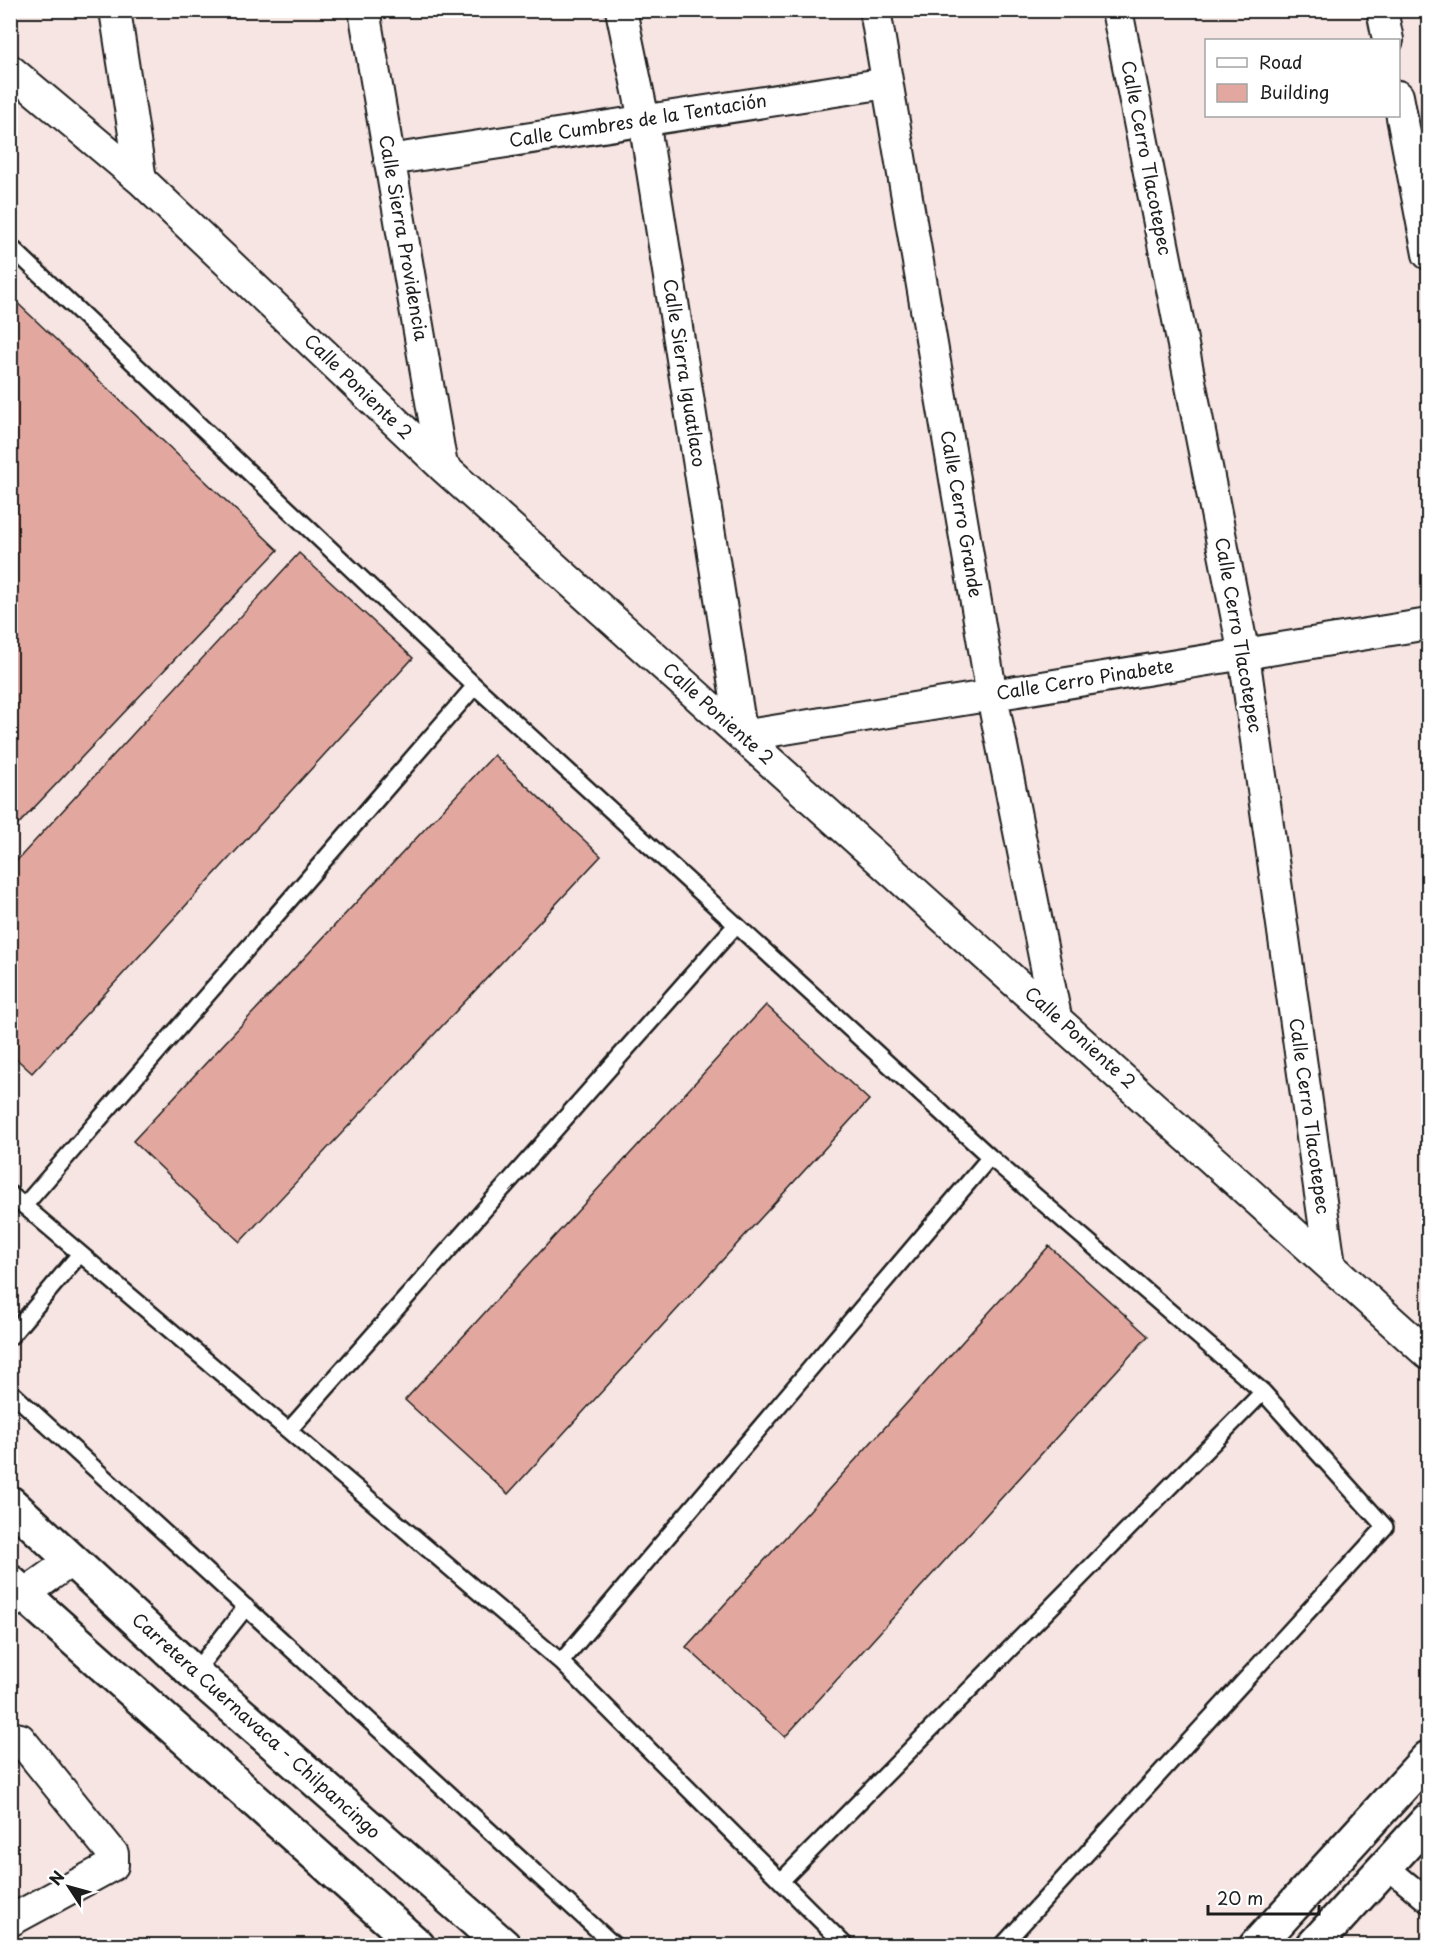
<svg xmlns="http://www.w3.org/2000/svg" width="1439" height="1956" font-family="'Playpen Sans',sans-serif">
	<style>
		.building { fill: #e2a8a0; stroke: #1c1c1c; stroke-width: 1.5 }
		.lines { fill: none; stroke-linecap: round; stroke-linejoin: round }
		.service-casing { stroke: #1c1c1c; stroke-width: 20 }
		.pedestrian-casing { stroke: #1c1c1c; stroke-width: 27 }
		.minor-casing { stroke: #1c1c1c; stroke-width: 34 }
		.tertiary-casing { stroke: #1c1c1c; stroke-width: 38 }
		.primary-casing { stroke: #1c1c1c; stroke-width: 38 }
		.service { stroke: #fff; stroke-width: 15 }
		.pedestrian { stroke: #fff; stroke-width: 22 }
		.minor { stroke: #fff; stroke-width: 30 }
		.tertiary { stroke: #fff; stroke-width: 33 }
		.primary { stroke: #fff; stroke-width: 33 }
		.labels { text-anchor: middle; stroke-width: 6; stroke-linejoin: round; paint-order: stroke }
		.street-label { font-size: 18px; fill: #1c1c1c; stroke: #fff }
	</style>
	<rect width="100%" height="100%" fill="#f6e5e2"/>
	<filter id="ink" filterUnits="userSpaceOnUse"><feTurbulence type="fractalNoise" baseFrequency=".0167" numOctaves="2"/><feDisplacementMap in="SourceGraphic" scale="12" xChannelSelector="R" yChannelSelector="G"/><feConvolveMatrix kernelMatrix="1 2 1 2 8 2 1 2 1" color-interpolation-filters="sRGB"/></filter>
	<g filter="url(#ink)">
		<path class="building" d="M10,296l268,254 -268,283z
			M299,553l114,105 -381,415 -22,-20v-185z
			M494,755l107,101 -361,386 -107,-101z
			M766,1005l103,95 -361,394 -103,-94z
			M1049,1246l99,90 -363,401 -99,-90z"/>
		<g class="lines">
			<g class="service-casing">
				<path id="service" d="M10,246l465,440 515,471 273,235 122,135 -383,419
					M10,1194l551,468 285,284
					M24,1206l451,-520
					M10,1337l69,-82
					M10,1391l605,555
					M290,1429l446,-504
					M561,1662l429,-505
					M194,1673l52,-66
					M782,1880l481,-488"/>
			</g>
			<g class="pedestrian-casing">
				<path id="pedestrian" d="M1386,1866l42,35"/>
			</g>
			<g class="minor-casing">
				<path id="minor" d="M115,10l26,170
					M364,10l78,456
					M621,10l23,110 98,616 686,-112
					M875,10l117,686 64,321
					M1117,10l127,645 86,610
					M1382,10l6,30
					M10,70l131,110 301,286 986,888
					M1398,96l30,158
					M389,160l498,-77
					M10,1604l62,-44
					M10,1737l10,2 93,115v11l-103,56"/>
			</g>
			<g class="tertiary-casing">
				<path id="tertiary" d="M1256,1946l172,-188
					M1313,1946l115,-126"/>
			</g>
			<g class="primary-casing">
				<path id="primary" d="M10,1503l184,170 310,273
					M10,1582l408,364"/>
			</g>
			<use href="#service" class="service"/>
			<use href="#pedestrian" class="pedestrian"/>
			<use href="#minor" class="minor"/>
			<use href="#tertiary" class="tertiary"/>
			<use href="#primary" class="primary"/>
		</g>
	</g>
	<g class="labels">
		<g class="street-label">
			<text transform="translate(638 121) rotate(-9)" y="6">Calle Cumbres de la Tentación</text>
			<text transform="translate(1146 158) rotate(79)" y="6">Calle Cerro Tlacotepec</text>
			<text transform="translate(403 238) rotate(80)" y="6">Calle Sierra Providencia</text>
			<text transform="translate(684 373) rotate(81)" y="6">Calle Sierra Iguatlaco</text>
			<text transform="translate(358 387) rotate(44)" y="6">Calle Poniente 2</text>
			<text transform="translate(961 514) rotate(80)" y="6">Calle Cerro Grande</text>
			<text transform="translate(1238 635) rotate(80)" y="6">Calle Cerro Tlacotepec</text>
			<text transform="translate(1085 680) rotate(-9)" y="6">Calle Cerro Pinabete</text>
			<text transform="translate(718 714) rotate(42)" y="6">Calle Poniente 2</text>
			<text transform="translate(1080 1038) rotate(42)" y="6">Calle Poniente 2</text>
			<text transform="translate(1309 1116) rotate(82)" y="6">Calle Cerro Tlacotepec</text>
			<text transform="translate(256 1726) rotate(42)" y="6">Carretera Cuernavaca - Chilpancingo</text>
		</g>
	</g>
	<rect width="1439" height="1956" fill="none" stroke="#fff" stroke-width="36"/>
	<rect x="18" y="18" width="1403" height="1920" fill="none" stroke="#1c1c1c" stroke-width="2" filter="url(#ink)"/>
	<rect x="1205" y="39" width="195" height="78" fill="#ffffff" stroke="#a4a4a4" stroke-width="1.5"/>
	<rect x="1217" y="58" width="30" height="9" fill="#ffffff" stroke="#a4a4a4" stroke-width="1.5"/>
	<text x="1259" y="69" font-size="18" fill="#1c1c1c">Road</text>
	<rect x="1217" y="84" width="30" height="18" fill="#e2a8a0" stroke="#a4a4a4" stroke-width="1.5"/>
	<text x="1259" y="99" font-size="18" fill="#1c1c1c">Building</text>
	<g transform="translate(69 1887) rotate(306)" stroke="#ffffff" stroke-width="4.5" paint-order="stroke">
	<path d="M0-4.5L10 22L0 15L-10 22Z" fill="#1c1c1c"/>
	<text y="-9" font-size="16" font-weight="bold" text-anchor="middle" fill="#1c1c1c">N</text>
	</g>
	<path d="M1208 1905v9h111v-9" fill="none" stroke="#1c1c1c" stroke-width="3"/>
	<text x="1217" y="1905" font-size="18" fill="#1c1c1c" stroke="#ffffff" stroke-width="4.5" paint-order="stroke">20 m</text>
</svg>
